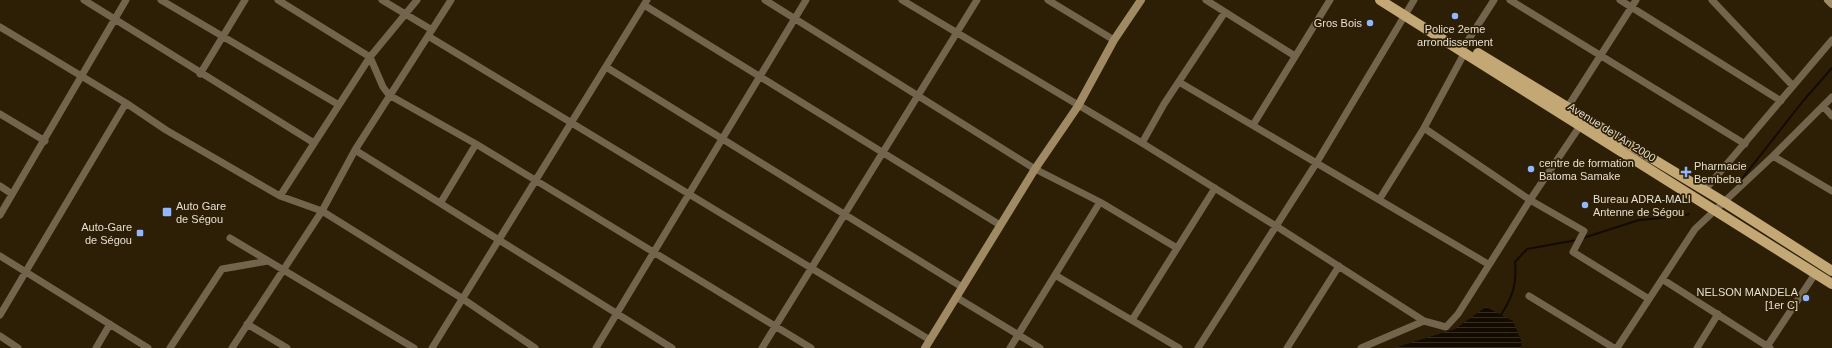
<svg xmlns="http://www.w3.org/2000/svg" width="1832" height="348" font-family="Helvetica,sans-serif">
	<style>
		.water { fill: url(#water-rules) }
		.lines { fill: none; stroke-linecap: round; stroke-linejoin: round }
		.stream { stroke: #140b00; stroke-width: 2 }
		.street { stroke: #72644d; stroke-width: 7 }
		.secondary { stroke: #9f8a64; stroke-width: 8 }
		.primary { stroke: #c3a875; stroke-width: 10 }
		.poi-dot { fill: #92b7fd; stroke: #2c1f06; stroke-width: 1.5 }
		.labels { text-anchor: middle; stroke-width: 3.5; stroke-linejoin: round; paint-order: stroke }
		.poi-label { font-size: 11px; fill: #e6ded0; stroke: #2c1f06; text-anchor: start }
		.street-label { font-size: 11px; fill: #e6ded0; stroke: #2c1f06 }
	</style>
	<defs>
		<pattern id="water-rules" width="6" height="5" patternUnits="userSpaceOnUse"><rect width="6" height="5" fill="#140b00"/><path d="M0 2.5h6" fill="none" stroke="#362e24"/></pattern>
	</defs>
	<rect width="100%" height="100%" fill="#2c1f06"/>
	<path class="water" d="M1486,307l27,14 9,22 -1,5h-127l61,-19z"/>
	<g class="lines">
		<path class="stream" d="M1737,185l66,-84 29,-33
			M1583,238l56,-18 43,-4 7,-2
			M1501,315c12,-19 16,-31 14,-53l12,-13 50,-9"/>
		<path class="street" d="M84,0l230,143
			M161,0l178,105
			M278,0l92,57 13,30 6,8 87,49 335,204
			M382,0l50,30
			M765,0l270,169 65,33 77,46
			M902,0l240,143 134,83 148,95
			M1048,0l66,40
			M1206,0l89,56
			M1510,0l235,144
			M1620,0l161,101
			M1712,0l81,86
			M644,5l356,220
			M0,27l126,76 40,27 114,66 42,15 141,88 72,49
			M428,36l502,304
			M1465,45l29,-45
			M606,67l356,220
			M200,74l45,-74
			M1179,82l309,182
			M1823,106l9,10
			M1567,108l69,-108
			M0,114l45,27
			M1253,125l77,-125
			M1424,128l106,72 54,31 -11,21 76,47
			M1142,143l22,-39 61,-92
			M355,150l317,198
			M1773,156l59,35
			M0,186l12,8
			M1704,191l128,-151
			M280,196l90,-139 47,-57
			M1379,200l45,-72 41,-76
			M441,202l35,-58
			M0,215l126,-215
			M230,238l184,110
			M0,256l148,92
			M1055,275l124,73
			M1662,279l108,69
			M1529,296l85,52
			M956,297l84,51
			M0,315l126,-212
			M1132,320l83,-132
			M247,324l40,24
			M0,336l18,12
			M96,348l14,-24
			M170,348l52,-79 46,-8
			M232,348l90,-137 33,-61 96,-150
			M432,348l215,-348
			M596,348l210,-348
			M762,348l215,-348
			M1010,348l90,-146
			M1198,348l119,-186 97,-162
			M1287,348l52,-82
			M1361,348l63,-27 22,6 12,-13 72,-114 50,-74
			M1617,348l78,-119 78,-73 59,-59
			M1697,348l21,-34
			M1766,348l49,-74"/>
		<path class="secondary" d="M1828,0l4,4
			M925,348l110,-179 43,-63 36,-66 27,-40"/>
		<path class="primary" d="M1380,0l452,284
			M1478,53l246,149 108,69"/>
	</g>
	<g class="poi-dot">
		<circle cx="1455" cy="16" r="4"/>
		<circle cx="1370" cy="23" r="4"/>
		<circle cx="1531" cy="169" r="4"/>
		<path d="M1684 166h4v4h4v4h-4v4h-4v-4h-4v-4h4z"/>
		<circle cx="1585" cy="205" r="4"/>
		<rect x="162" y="207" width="10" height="10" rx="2"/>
		<rect x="136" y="229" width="8" height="8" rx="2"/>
		<circle cx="1806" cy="298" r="4"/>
	</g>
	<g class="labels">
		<g class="poi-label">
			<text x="1362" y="27" text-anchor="end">Gros Bois</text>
			<text x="1455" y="33" text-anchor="middle">Police 2eme<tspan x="1455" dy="13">arrondissement</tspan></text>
			<text x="1539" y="167">centre de formation<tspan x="1539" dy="13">Batoma Samake</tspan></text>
			<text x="1694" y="170">Pharmacie<tspan x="1694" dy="13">Bembeba</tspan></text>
			<text x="1593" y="203">Bureau ADRA-MALI<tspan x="1593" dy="13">Antenne de Ségou</tspan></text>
			<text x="176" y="210">Auto Gare<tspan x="176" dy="13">de Ségou</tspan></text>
			<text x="132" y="231" text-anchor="end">Auto-Gare<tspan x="132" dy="13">de Ségou</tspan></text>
			<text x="1798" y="296" text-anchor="end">NELSON MANDELA<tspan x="1798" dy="13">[1er C]</tspan></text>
		</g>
		<g class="street-label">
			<text transform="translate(1612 132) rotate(32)" y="4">Avenue de l'An 2000</text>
		</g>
	</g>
</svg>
